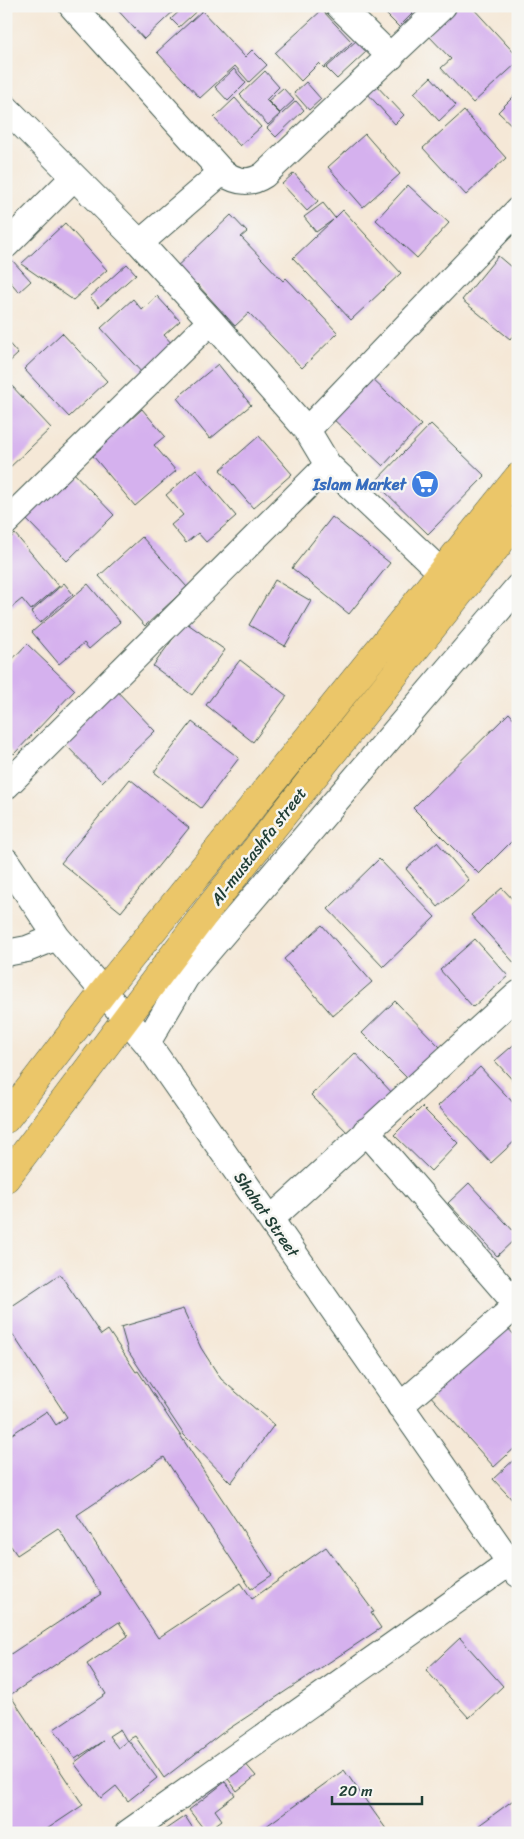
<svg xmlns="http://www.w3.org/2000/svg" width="524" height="1839" font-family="Sriracha,sans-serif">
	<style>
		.building { fill: #d5b1ee; fill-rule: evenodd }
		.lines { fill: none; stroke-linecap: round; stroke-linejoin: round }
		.street-casing { stroke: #3f574c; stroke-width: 28 }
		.primary-casing { stroke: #3f574c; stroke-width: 29 }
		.street { stroke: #fff; stroke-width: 26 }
		.primary { stroke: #ebc669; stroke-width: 28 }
		.labels { text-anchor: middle; stroke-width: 5; stroke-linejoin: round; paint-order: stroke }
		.shop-label { font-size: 16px; font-weight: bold; fill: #366cbe; stroke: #f6f6f2; text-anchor: end }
		.street-label { font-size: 16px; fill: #1f3d34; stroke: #f6f6f2 }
	</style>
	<rect width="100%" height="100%" fill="#f6f6f2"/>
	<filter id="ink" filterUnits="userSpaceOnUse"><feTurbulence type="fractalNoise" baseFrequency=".02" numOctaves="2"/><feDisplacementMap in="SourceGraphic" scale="10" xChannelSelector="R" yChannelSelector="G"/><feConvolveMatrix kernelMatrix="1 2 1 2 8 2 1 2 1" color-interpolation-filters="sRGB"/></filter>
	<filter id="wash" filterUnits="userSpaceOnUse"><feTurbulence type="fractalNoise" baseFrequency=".0096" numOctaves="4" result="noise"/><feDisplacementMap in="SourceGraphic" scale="20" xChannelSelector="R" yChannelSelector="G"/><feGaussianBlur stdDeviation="1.12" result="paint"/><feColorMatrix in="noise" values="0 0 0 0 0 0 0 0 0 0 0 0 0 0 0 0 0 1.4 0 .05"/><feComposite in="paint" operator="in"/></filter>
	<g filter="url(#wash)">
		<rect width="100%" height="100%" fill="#f5e8d7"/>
		<g id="blocks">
			<path class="building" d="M114,6h65l-35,33z
				M185,6h17l-23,21 -8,-8z
				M378,6h42l-21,21z
				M457,6h14l47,51v5l-45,41 -32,-35 10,-9 -24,-25z
				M322,10l30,32 -28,26 -5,-5 -18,18 -26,-28z
				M202,11l43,46 7,-7 15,15 -18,17 -14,-16 -35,32 -43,-46z
				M357,40l10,11 -30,28 -11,-11z
				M234,69l12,14 -18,18 -13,-14z
				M265,71l14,16 -13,13 14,14 -12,11 -28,-30z
				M431,77l25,28 -17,16 -25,-28z
				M306,82l15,17 -12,11 -15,-17z
				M375,84l29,31 -9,9 -28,-31z
				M283,88l11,12 -14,13 -12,-12z
				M518,92v39l-20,-19z
				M235,98l26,29 -21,19 -26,-28z
				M296,101l8,9 -28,27 -9,-9z
				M464,111l42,47 -40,37 -43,-47z
				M365,134l35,40 -37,33 -35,-40z
				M294,173l24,28 -11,10 -25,-27z
				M408,185l41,38 -32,35 -41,-38z
				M323,203l12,15 8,-8 58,63 -50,47 -58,-62 40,-38 -17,12 -12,-15z
				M231,215l16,17 -6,5 42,44 3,-3 52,55 -36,35 -53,-55 -14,13 -38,-42 -6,5 -18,-19z
				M65,223l42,47 -34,30 -52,-36z
				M498,256l20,17v56l-8,10 -48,-39z
				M12,260l19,21 -12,11 -13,-15v-12z
				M127,264l9,10 -37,33 -9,-10z
				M157,296l23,25 -16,14 10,11 -31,28 -42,-46 32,-29 9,11z
				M62,333l45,48 -38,36 -45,-48z
				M6,340l12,14 -12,11z
				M218,364l33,41 -41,34 -33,-41z
				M370,377l51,48 -38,41 -52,-49z
				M11,385l40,43 -45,43v-82z
				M142,409l23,27 -11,9 22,26 -41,35 -42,-50 8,-7 -5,-6 29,-25 3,4z
				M431,424l54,52 -57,58 -53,-52z
				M259,436l33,38 -39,34 -33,-38z
				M196,469l40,47 -30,26 -8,-9 -12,10 -15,-18 12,-10 -17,-20z
				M71,470l43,45 -47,46 -44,-45z
				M332,517l58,46 -41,51 -57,-46z
				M15,534l44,52 -28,24 -9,-11 -16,13v-70z
				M142,537l45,50 -42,39 -46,-50z
				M275,580l36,21 -26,45 -36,-21z
				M64,583l9,11 -33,29 -9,-11z
				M88,584l32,38 -31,27 -5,-6 -25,21 -27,-32z
				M185,622l40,28 -33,45 -39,-29z
				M27,644l48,46 -61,64 -8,-7v-81z
				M240,660l47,36 -34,46 -47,-37z
				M115,689l40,42 -53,51 -40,-41z
				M509,713l9,10v112l-39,39 -66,-66z
				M192,722l47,36 -38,50 -47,-36z
				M130,779l59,49 -68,84 -60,-49z
				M437,842l32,38 -31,27 -32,-38z
				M379,859l56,58 -52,50 -55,-58z
				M502,888l16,17 -1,61 -46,-51z
				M322,925l50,57 -39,34 -49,-57z
				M475,939l33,37 -35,31 -33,-37z
				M395,1001l45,46 -32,32 -46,-46z
				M518,1041v45l-23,-25z
				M355,1053l39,42 -43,41 -40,-41z
				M480,1067l38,41v30l-27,25 -53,-57z
				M422,1107l36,36 -27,28 -37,-36z
				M469,1183l49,53 -21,20 -49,-53z
				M60,1274l41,61 7,-5 28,42 2,-1 134,204 -21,14 -87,-132 -87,58 81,123 83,-55 11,16 74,-52 48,65 -3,1 10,15 -160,106 -57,44 -29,-42 -7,4 29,38 -29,23 -12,-15 -15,12 -27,-35 29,-22 -28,18 -21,-30 52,-35 -19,-30 41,-28 -9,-14 -109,73 73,110 -42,28h-35v-176l95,-63 -43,-66 -41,27 -11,-16v-101l41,-27 9,14 11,-8 -61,-93v-14zM120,1729l7,12 -9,7 -9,-12z
				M183,1309l18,39 20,31 53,46 -43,58 -47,-48 -56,-84 -7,-24z
				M504,1324l14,15v106l-24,22 -66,-74z
				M518,1456v50l-25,-27z
				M460,1638l43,48 -34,32 -43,-48z
				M244,1762l12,14 -19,15 -11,-15z
				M344,1770l45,63h-130l-1,-1z
				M225,1782l10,13 -20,15 7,10 -16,12 -17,-22z
				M516,1798l2,35h-35l-5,-7z
				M185,1816l11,17h-36z"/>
		</g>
	</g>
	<g filter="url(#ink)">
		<use href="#blocks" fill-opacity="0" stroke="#3f574c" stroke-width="1"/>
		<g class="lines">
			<g class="street-casing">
				<path id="street" d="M72,6l150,166
					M339,6l52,51
					M6,108l134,135 71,78 96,109 21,35 113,107
					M140,243l82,-71c14,10 27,13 42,3l179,-169
					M6,245l68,-68
					M307,430l211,-220
					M6,522l205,-201
					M6,786l322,-321
					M6,861l51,76 90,106 371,531
					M6,953l21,-4 30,-12
					M147,1043l39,-66 332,-390
					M366,1131l152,175
					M271,1219l247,-225
					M400,1406l117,-101
					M128,1833l381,-270"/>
			</g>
			<g class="primary-casing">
				<path id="primary" d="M6,1119l98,-128 414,-514
					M6,1178l203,-270 309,-388"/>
			</g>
			<use href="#street" class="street"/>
			<use href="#primary" class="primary"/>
		</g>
	</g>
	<defs>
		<g id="supermarket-disc" transform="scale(1.4375)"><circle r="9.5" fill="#3f7fe0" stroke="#f6f6f2"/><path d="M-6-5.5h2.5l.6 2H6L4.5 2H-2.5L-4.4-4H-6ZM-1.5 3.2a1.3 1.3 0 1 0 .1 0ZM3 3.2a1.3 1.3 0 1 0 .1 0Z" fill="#fff"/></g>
	</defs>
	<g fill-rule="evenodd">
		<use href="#supermarket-disc" x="425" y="484"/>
	</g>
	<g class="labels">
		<g class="shop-label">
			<text x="406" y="490">Islam Market</text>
		</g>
		<g class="street-label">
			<text transform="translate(258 846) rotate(-52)" y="6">Al-mustashfa street</text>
			<text transform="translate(267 1214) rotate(55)" y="6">Shahat Street</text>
		</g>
	</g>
	<rect width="524" height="1839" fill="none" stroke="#f6f6f2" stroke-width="25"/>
	<path d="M332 1796v8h90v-8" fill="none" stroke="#1f3d34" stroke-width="2.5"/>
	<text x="339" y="1796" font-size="15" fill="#1f3d34" stroke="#f6f6f2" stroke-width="4" paint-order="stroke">20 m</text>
</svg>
